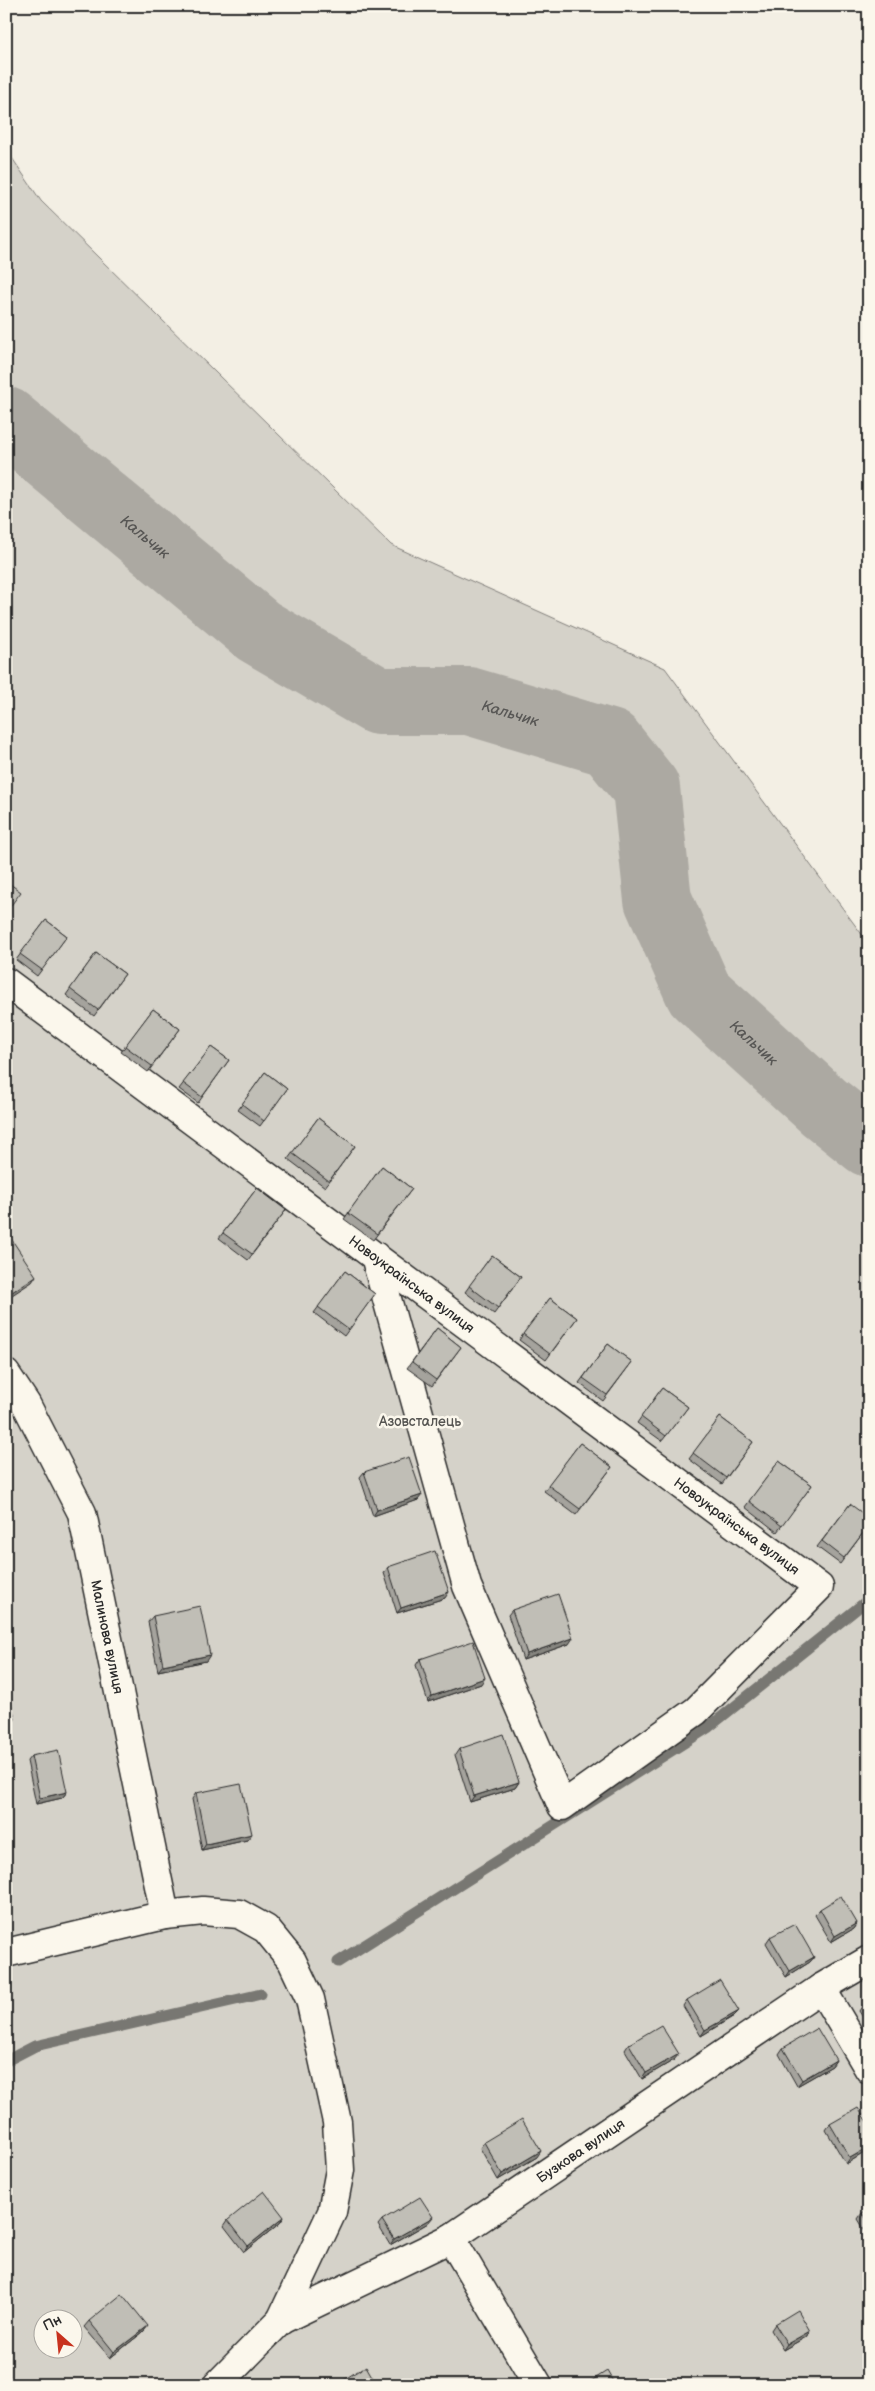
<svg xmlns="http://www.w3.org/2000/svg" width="875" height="2391" font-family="'Balsamiq Sans',sans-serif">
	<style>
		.green { fill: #d5d2c9; stroke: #807e7a; fill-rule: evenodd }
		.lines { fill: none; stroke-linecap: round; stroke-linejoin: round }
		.stream { stroke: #787772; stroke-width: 11 }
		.river { stroke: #aca9a2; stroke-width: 68 }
		.minor-casing { stroke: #2b2b2b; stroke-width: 31 }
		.minor { stroke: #fbf7ec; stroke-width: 28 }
		.wall { fill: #a5a39d; stroke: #2b2b2b }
		.shaded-wall { fill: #86857f; stroke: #2b2b2b }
		.building { fill: #c0beb6; stroke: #2b2b2b }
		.labels { text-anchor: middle; stroke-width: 5; stroke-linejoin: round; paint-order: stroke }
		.street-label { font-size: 14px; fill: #2b2b2b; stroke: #fbf7ec }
		.park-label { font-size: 14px; fill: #565552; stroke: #fbf7ec }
		.water-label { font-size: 15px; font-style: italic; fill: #585755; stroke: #fbf7ec }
	</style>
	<rect width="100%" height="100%" fill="#f3efe4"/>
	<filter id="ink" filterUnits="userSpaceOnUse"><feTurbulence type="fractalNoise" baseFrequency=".02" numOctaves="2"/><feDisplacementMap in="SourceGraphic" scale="10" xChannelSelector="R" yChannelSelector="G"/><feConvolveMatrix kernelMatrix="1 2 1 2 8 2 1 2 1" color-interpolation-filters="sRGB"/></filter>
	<g filter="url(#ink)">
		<path class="green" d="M6,149l35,52 350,344 274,123 204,276v1441h-863zM42,2318h30v30h-30z"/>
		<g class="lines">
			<path class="stream" d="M338,1962l371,-235 160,-128
				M6,2061l29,-15 226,-52"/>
			<path class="river" id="s1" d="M6,421l252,210 120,70h91l141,42 36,45 12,112 41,93 125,114 45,36"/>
			<g class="minor-casing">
				<g id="minor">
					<path id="s2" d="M6,982l813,605 -123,124 -134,95 -95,-220 -92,-330"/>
					<path id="s3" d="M6,1374l20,30 56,109 83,402"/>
					<path d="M6,1953l159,-38 38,-4 36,3 27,15 26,32 18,38 27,123 3,48 -8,42 -51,108 -64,65"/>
					<path d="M821,1988l48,81"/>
					<path d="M451,2238l87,147"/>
					<path id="s4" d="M281,2320l170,-82 370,-250 48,-28"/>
				</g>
			</g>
			<use href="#minor" class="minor"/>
		</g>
		<path class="wall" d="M46,920l21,16 -30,40 -21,-16z
			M96,953l29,21 -31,42 -28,-21z
			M153,1009l27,20 -32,43 -27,-20z
			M211,1047l18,13 -31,43 -19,-14z
			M265,1072l22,17 -27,37 -22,-16z
			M318,1118l37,28 -30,41 -37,-28z
			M382,1166l30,23 -39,51 -29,-21z
			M257,1188l29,22 -38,50 -29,-22z
			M492,1255l29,22 -27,37 -29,-22z
			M345,1271l30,23 -31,42 -30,-23z
			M550,1298l27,20 -31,42 -27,-20z
			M437,1328l24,19 -29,39 -25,-18z
			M608,1344l24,18 -29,39 -24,-18z
			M662,1388l26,19 -26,34 -25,-18z
			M720,1417l33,25 -31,42 -33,-25z
			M580,1443l32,24 -36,48 -32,-24z
			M779,1461l33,24 -35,47 -32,-25z
			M364,1472l54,28 -45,16 -13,-39z
			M850,1504l19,21 -29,39 -23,-17z
			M388,1567l57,31 -48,15 -13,-40z
			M512,1610l57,34 -46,16 -15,-45z
			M153,1616l53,45 -48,10 -10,-49z
			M420,1659l61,25 -53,18 -12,-37z
			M459,1749l60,33 -4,6 -45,14 -15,-47z
			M31,1756l36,36 -5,6 -26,6 -9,-43z
			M196,1793l51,47 -45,10 -10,-51z
			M820,1909l37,14 -4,6 -22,13 -16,-27z
			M770,1937l44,20 -4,5 -24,15 -20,-34z
			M687,2000l47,16 -33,20 -18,-30z
			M869,2001v26l-10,-16 4,-6z
			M629,2044l45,16 -32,19 -17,-29z
			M783,2048l53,12 -4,6 -35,20 -18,-32z
			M830,2124l39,26 -23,14 -20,-34z
			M484,2142l53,15 -39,23 -18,-32z
			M869,2209v28l-11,-18 4,-6z
			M284,2217l-4,6 -36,29 -20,-26 4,-6z
			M382,2220l46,3 -38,22 -12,-20z
			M89,2321l59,5 -5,6 -33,26 -26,-31z
			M775,2324l35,7 -4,6 -23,13 -12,-20z"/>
		<path class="shaded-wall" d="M36,1276l-4,6 -26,17v-3z
			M422,1495l-4,5 -45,16 4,-6z
			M449,1592l-4,6 -48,15 4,-5z
			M573,1638l-4,6 -46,16 4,-6z
			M210,1655l-4,6 -48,10 5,-6z
			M485,1678l-4,6 -53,18 4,-6z
			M15,1719l-4,6 -5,1v-5z
			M519,1782l-4,6 -45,14 4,-6z
			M67,1792l-5,6 -26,6 4,-6z
			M252,1834l-5,6 -45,10 4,-6z
			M857,1923l-4,6 -22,13 4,-6z
			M814,1957l-4,5 -24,15 4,-6z
			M739,2011l-5,5 -33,20 4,-6z
			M679,2054l-5,6 -32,19 4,-6z
			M836,2060l-4,6 -35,20 5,-6z
			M869,2147v3l-23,14 4,-6z
			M541,2151l-4,6 -39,23 4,-6z
			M284,2217l-4,6 -36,29 4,-6z
			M433,2217l-5,6 -38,22 4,-6z
			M148,2326l-5,6 -33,26 4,-6z
			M810,2331l-4,6 -23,13 4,-6z"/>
		<path class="building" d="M6,881l15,11 -15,20z
			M46,920l21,16 -25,34 -22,-16z
			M96,953l29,21 -27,36 -28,-21z
			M153,1009l27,20 -28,37 -27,-20z
			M211,1047l18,13 -27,37 -19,-14z
			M265,1072l22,17 -23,32 -22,-17z
			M318,1118l37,28 -26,35 -37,-28z
			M382,1166l30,23 -35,45 -29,-21z
			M257,1188l29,22 -34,44 -29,-21z
			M10,1237l26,39 -30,20v-57z
			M492,1255l29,22 -23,31 -29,-22z
			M345,1271l30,23 -26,36 -31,-23z
			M550,1298l27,20 -27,36 -27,-20z
			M437,1328l24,19 -25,33 -24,-18z
			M608,1344l24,18 -25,33 -24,-17z
			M662,1388l26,19 -22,29 -25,-19z
			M720,1417l33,25 -27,36 -33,-25z
			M580,1443l32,24 -32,42 -32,-24z
			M409,1457l13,38 -45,15 -13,-38z
			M779,1461l33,24 -30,41 -33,-25z
			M850,1504l19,14v7l-25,33 -22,-17z
			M435,1551l14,41 -48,16 -13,-41z
			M558,1594l15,44 -46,16 -15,-44z
			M200,1606l10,49 -47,10 -10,-49z
			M473,1641l12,37 -53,18 -12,-37z
			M6,1675l9,44 -9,2z
			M503,1734l16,48 -45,14 -15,-47z
			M58,1750l9,42 -27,6 -9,-42z
			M241,1784l11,50 -46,10 -10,-51z
			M841,1896l16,27 -22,13 -15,-27z
			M795,1924l19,33 -24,14 -20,-34z
			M720,1980l19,31 -34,19 -18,-30z
			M869,2001v13l-6,-9z
			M661,2025l18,29 -33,19 -17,-29z
			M817,2028l19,32 -34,20 -19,-32z
			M858,2108l11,17v22l-19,11 -20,-34z
			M522,2119l19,32 -39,23 -18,-32z
			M264,2191l20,26 -36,29 -20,-26z
			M420,2197l13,20 -39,22 -12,-19z
			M869,2209v15l-7,-11z
			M122,2294l26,32 -34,26 -25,-31z
			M798,2310l12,21 -23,13 -12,-20z
			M366,2366l11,19h-42z
			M607,2371l8,14h-30z"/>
	</g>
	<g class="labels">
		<g class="street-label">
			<text dy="5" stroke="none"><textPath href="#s2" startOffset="506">Новоукраїнська вулиця</textPath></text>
			<text dy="5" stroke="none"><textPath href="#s2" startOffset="911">Новоукраїнська вулиця</textPath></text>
			<text dy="5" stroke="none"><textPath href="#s3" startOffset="285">Малинова вулиця</textPath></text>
			<text dy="5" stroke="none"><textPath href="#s4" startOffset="345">Бузкова вулиця</textPath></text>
		</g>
		<g class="park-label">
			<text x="420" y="1426">Азовсталець</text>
		</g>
		<g class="water-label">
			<text dy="5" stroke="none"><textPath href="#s1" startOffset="181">Кальчик</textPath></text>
			<text dy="5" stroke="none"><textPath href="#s1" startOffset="601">Кальчик</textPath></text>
			<text dy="5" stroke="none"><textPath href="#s1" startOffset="1051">Кальчик</textPath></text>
		</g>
	</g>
	<rect width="875" height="2391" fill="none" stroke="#fbf7ec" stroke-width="25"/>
	<rect x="12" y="12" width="850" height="2366" fill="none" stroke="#2b2b2b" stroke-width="2" filter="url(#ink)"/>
	<g transform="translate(58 2334) rotate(333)"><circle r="24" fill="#fbf7ec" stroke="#a8a59f"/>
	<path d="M0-4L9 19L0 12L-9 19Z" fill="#c8321e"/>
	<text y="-8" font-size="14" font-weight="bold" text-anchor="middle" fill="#2b2b2b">Пн</text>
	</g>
</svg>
